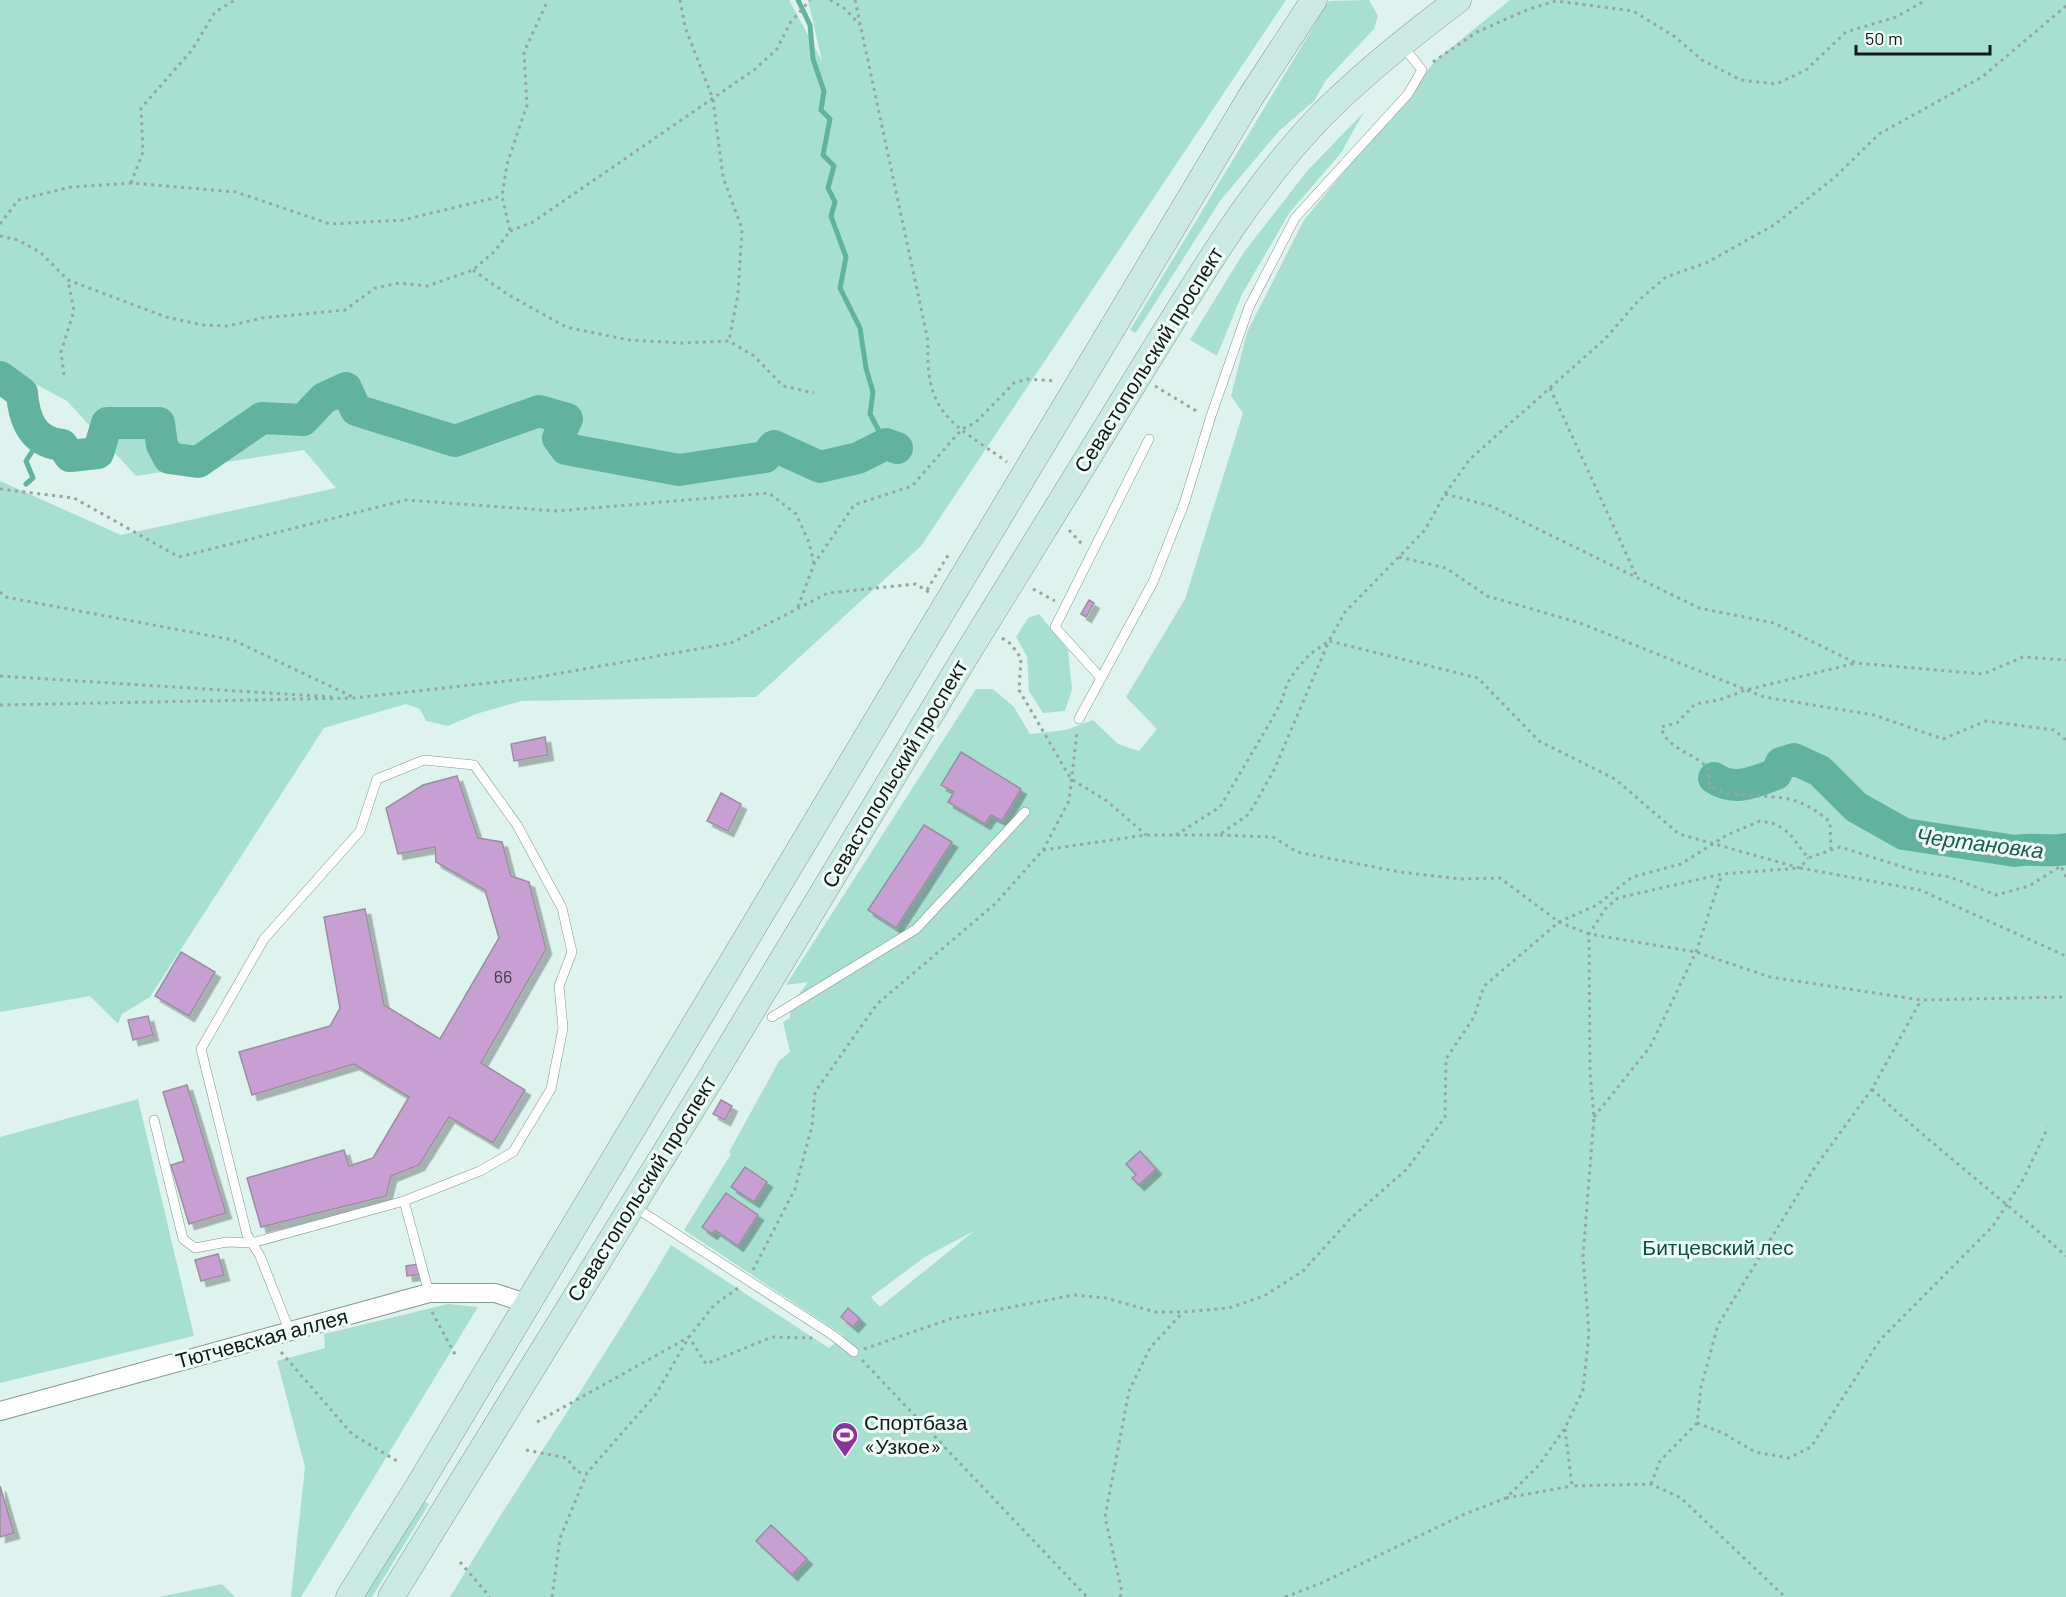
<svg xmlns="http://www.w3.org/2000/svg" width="2066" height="1597" font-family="Barlow,sans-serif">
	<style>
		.green { fill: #a7e0d1; fill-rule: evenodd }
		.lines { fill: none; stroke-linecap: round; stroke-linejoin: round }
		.stream { stroke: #61b3a0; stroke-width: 5 }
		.river { stroke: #61b3a0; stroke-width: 32 }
		.building { fill: #c79fd3; stroke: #9a8f9d; stroke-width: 1.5; filter: url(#shadow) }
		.service-casing { stroke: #839791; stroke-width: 10 }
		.minor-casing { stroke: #839791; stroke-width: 20 }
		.secondary-casing { stroke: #839791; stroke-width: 27 }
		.path { stroke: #95a6a1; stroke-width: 3; stroke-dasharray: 3 4.5; stroke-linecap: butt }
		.service { stroke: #fff; stroke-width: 9 }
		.minor { stroke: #fff; stroke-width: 18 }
		.secondary { stroke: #c9e9e2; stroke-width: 26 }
		.secondary-bridge-casing { stroke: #839791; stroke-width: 27; stroke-linecap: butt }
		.secondary-bridge { stroke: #c9e9e2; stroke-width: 26 }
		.labels { text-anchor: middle; stroke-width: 6; stroke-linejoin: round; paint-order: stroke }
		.number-label { font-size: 18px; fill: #403c48 }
		.street-label { font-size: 21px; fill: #131b19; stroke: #f1fefa }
		.park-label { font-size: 21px; fill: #075144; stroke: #f1fefa }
		.poi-label { font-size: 21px; fill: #131b19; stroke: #f1fefa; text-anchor: start }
		.water-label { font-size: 22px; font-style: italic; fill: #195c4f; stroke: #f1fefa }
	</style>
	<defs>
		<filter id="shadow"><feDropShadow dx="5.5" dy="5.5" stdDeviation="0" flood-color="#0004"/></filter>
	</defs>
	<rect width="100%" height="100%" fill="#def3ed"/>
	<path class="green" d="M0,0h789l33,61 -14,-61h478l-365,546 -165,151 -235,4 -45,13 -28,12 -22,-5 -6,-12 -14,-5 -82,24 -174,269 -28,17 -4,10 -28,-28 -90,16v-531l121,54 215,-47 -32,-38 -168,26 -69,-75 -67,-36z
		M1369,0l9,16 -4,13 -48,51 -12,21 -35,30 -59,70 -84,132 -6,-3 199,-329z
		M1510,0h556v1597h-1616c72,-119 151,-233 221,-352l158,103 15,-12 -160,-106 47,-76 -2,-2 50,-91 11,-9 -7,-30 7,-4v-11l18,-25 -22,3 190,-296h17l21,18 16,27 36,-4 27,-10 25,24 21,7 18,-22 -31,-32 59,-98 58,-186 -12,-17 16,-64 57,-112 133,-161zM974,1231l-94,76 -9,-10 54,-40z
		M1364,112l-23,41 -51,59 -48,82 -25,62 -27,-16 54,-88 64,-82z
		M1039,614l29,36 4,39 -7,22 -22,2 -14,-22 -2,-35 -11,-19 12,-19z
		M138,1099l56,237 -194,47v-246z
		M448,1304l30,3 -177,290h-10l14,-130 -28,-106 48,-13 -1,-14z
		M422,1500l7,4 -57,93h-8z
		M222,1584l13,13h-76z"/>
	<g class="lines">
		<path class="stream" d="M798,0l12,25 3,34 11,32 -3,19 9,9 -7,36 11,11 -6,22 7,14 -4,14 15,41 -6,31 20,40 6,40 7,24 -3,22 16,30
			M26,484l7,-6 -7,-17 11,-17h12"/>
		<path class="river" d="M0,377l22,16c2,27 11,49 40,52l8,11 28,-3 9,-30h52l3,22 7,13 29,4 64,-44 41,2 21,-22 22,-10 10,22 99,31 84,-30 28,8 -9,19 8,11 113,21 86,-13 9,-11 46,21 38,-9 28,-14 11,4
			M1714,778c20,14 41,4 62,-4l5,-11 13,-4 26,12 36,36 48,27 111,17c18,-4 33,2 51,-2"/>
	</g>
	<path class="building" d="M1089,600l5,3 -8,14 -5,-3z
		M545,737l3,18 -34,6 -3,-17z
		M961,752l60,37 -19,32 -11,-6 -6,9 -37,-22 6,-10 -13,-7z
		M457,776l21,62 24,4 9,34 18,6 17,67 -65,114 44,27 -32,53 -44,-26 -30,48 -28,11 -5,20 -125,31 -14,-49 97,-28 5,16 24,-8 36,-61 -55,-33 -102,31 -13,-43 91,-26 10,-18 -16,-91 41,-8 19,96 56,34 59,-101 -14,-48 -49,-28 -1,-15 -37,7 -12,-46 37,-23z
		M721,793l20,11 -13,27 -21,-10z
		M924,825l28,17 -56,86 -28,-18z
		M181,952l34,20 -26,44 -34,-20z
		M148,1016l5,19 -20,5 -5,-20z
		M187,1085l39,128 -37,11 -18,-59 13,-4 -21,-69z
		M721,1100l11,6 -7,14 -12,-6z
		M1140,1151l16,18 -17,16 -7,-7 4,-3 -10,-11z
		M745,1167l22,15 -13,20 -23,-15z
		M726,1193l32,22 -20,31 -23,-16 -3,4 -10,-7z
		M218,1254l6,21 -23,6 -6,-21z
		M419,1264l2,10 -14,2 -1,-10z
		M848,1308l12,11 -7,8 -12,-10z
		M0,1486l14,47 -14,4z
		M771,1525l36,34 -15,16 -36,-34z"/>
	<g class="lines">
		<g class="service-casing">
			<path id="service" d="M1100,677l-45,-50 94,-188
				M1079,719l74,-137 31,-78 27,-88 38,-109 46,-89 113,-124 14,-24 -20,-25
				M772,1017l144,-88 109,-117
				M154,1120l29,119 12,9 32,-6 25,1 152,-42
				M633,1206l201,130 20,16
				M290,1332l-30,-76 -13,-21 -46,-186 63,-110 96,-108 17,-52 47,-19 50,5 43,60 45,83 10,44 -13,34 4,42 -12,61 -38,63 -33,19 -76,30 25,92"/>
		</g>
		<g class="minor-casing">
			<path id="minor" d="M0,1411l429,-118h66l31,10"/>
		</g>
		<g class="secondary-casing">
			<path id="secondary" d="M1113,327l137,-229 64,-98
				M1153,352c50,-81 100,-165 166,-234 42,-43 91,-82 139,-118
				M349,1597l69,-110 507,-847
				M391,1597l322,-522 249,-413"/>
		</g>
		<path class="path" d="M680,0l5,27 28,72 10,78 19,52 -4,65 -9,47
			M830,0l14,8 16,17
			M855,0l73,341c-3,74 23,81 79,121
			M1433,62l44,-30 52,-23 27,-8 77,10 41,25 28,24 39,20 35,4 30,-14 40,-38 50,-15 30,-17
			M131,183l12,-31 -2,-44 51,-58 23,-38 20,-12
			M0,224l18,-24 53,-13 60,-4 105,9 94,32 73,-4 99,-24
			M510,231l23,-9 221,-152 23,-21 13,-26 20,-23
			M0,236l18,4 22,12 28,28 98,37 36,8 26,1 34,-8 83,-8 30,-22 24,-5 28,3 46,-16 22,-19 15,-20 -8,-35 5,-32 20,-59 -3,-53 24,-52
			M473,270l34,24 59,33 63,13 53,3 47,-2 25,15 29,30 31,7
			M64,375l-3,-23 13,-41 -6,-31
			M1155,386l43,26
			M1550,388l86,187
			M0,489l74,9 105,59 227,-57 151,11 212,-18 27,21 13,28 5,22
			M1445,494l46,12 208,102 75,15 82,40 127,11 40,-17 43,3
			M1069,530l13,14
			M1399,557l47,11 41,28 93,27 184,74 110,18 69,24 43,-18 68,9 12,10
			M1033,589l22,12
			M927,590l23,-38
			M0,592l5,5 228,43 120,57
			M798,607l16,-43 40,-59 58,-19 50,-57 13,-6 39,-40 13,-4 29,2
			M1002,638l9,6 10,14 -2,32 52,89 36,22 39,34
			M0,676l333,21
			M0,705l354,-7 179,-20 198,-35 97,-50 88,-9 14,9
			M1176,835l44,-28 51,-86 11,-21 5,-16 9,-14 13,-15 20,-14 16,-29 80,-82 20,-36 25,-35 135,-120 34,-39 27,-23 40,-14 68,-38 60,-47 45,-44 103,-57 84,-71
			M1220,835l53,2 24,15 103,20 60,7 40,-1 59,44 30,12 107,18 74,25 151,23 145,-3
			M1043,850l103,-15h73l30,-21 25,-44 55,-129 149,37 61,63 76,38 64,55 121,34 8,-10
			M1831,850l-1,-28c-45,-40 -69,-16 -118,-34l-4,-8 2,-9c-13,-19 -42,-19 -49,-44l16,-4 18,-19 24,-4 27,-10 110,-27
			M1872,1089c63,59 131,110 194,167
			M1594,1117l56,-70 46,-95 26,-78
			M753,1270l42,-81 17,-63 3,-34 62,-88 118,-100 48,-54 26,-49 8,-69
			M432,1312l25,46
			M864,1349l86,-30 124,-24 32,3 49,14h28l46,-4 35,-12 39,-25 48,-53 56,-49 38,-52 1,-58 28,-42 10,-31 75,-64 38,-17 35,-28 49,-13 46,-29 33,-14 16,3 13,9 19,25 32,-11 79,25 31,5 46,18 33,-9 32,-20 5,11
			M281,1352l71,82 45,27
			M862,1360l225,237
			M537,1422l152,-85 17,27 66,-27 40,1
			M1697,1423l26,10 32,19 34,6 22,-11 69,-107 113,-114 31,-48 24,-51
			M1565,1429l7,57 79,-2 30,14 104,99
			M526,1450l41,8 10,14 10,1
			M1651,1484l9,-23 37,-38 4,-36 17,-62 95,-155 59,-81 49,-89
			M1506,1498l66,-12
			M460,1562l30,35
			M552,1597l8,-59 27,-65 69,-79 33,-57 25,-32 24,-17
			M1120,1597l2,-5 -17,-75 24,-126 21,-43 33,-36
			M1285,1597l34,-13 146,-70 41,-16 33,-33 26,-37 18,-38 6,-57 -6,-77 11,-139 -4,-45 -1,-138 17,-26 12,-10 104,-24 78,-6 120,22 146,66"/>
		<use href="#service" class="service"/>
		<use href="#minor" class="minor"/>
		<use href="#secondary" class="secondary"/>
		<g class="secondary-bridge-casing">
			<path id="secondary-bridge" d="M925,640l188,-313
				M962,662l191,-310"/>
		</g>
		<use href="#secondary-bridge" class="secondary-bridge"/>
	</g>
	<defs>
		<g id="stadium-pin" transform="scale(1.35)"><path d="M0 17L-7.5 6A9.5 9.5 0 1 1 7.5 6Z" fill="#8a34a1" stroke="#f1fefa"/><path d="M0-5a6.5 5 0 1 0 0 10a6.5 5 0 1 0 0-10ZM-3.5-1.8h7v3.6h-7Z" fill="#fff"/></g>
	</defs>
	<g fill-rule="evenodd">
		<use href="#stadium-pin" x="845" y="1435"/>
	</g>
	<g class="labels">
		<g class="number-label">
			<text x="503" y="983">66</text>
		</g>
		<g class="street-label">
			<text transform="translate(1149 360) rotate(-58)" y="7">Севастопольский проспект</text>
			<text transform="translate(895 774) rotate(-59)" y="7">Севастопольский проспект</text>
			<text transform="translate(642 1189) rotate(-58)" y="7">Севастопольский проспект</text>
			<text transform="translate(262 1339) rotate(-15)" y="7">Тютчевская аллея</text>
		</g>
		<g class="park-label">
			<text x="1718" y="1255">Битцевский лес</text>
		</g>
		<g class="poi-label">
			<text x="864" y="1430">Спортбаза<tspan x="864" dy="24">«Узкое»</tspan></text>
		</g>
		<g class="water-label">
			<text transform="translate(1980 843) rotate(7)" y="8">Чертановка</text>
		</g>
	</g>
	<path d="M1856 45v9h134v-9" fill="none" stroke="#131b19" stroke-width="3"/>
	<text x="1865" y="45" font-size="18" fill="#131b19" stroke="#f1fefa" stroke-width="4.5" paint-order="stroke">50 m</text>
</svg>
